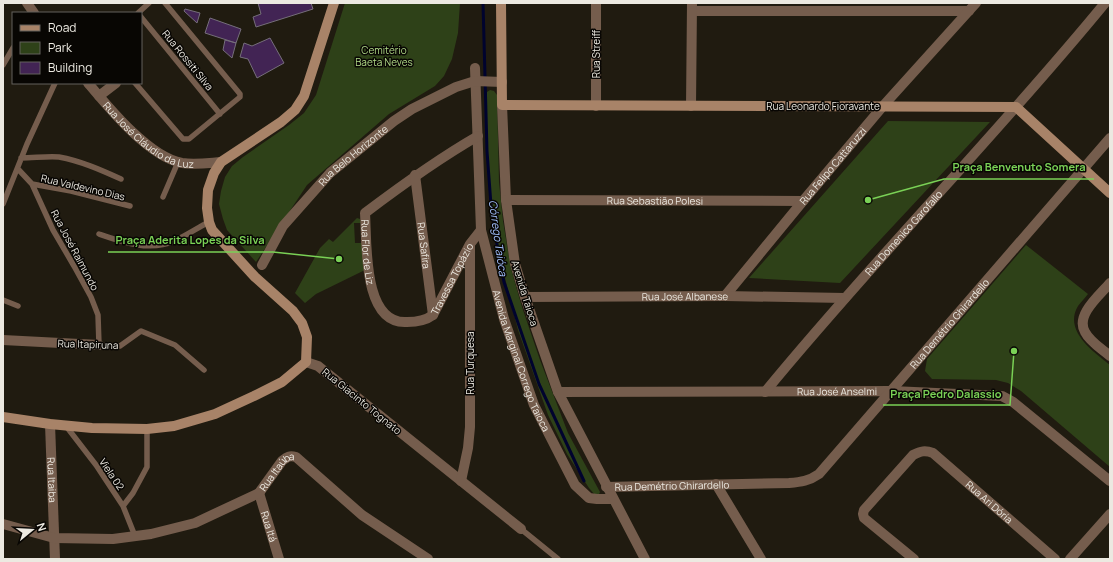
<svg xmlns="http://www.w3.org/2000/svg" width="1113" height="562" font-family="Manrope,sans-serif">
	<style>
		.green { fill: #2e4118 }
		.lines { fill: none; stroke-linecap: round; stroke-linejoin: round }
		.stream { stroke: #00032e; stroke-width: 3 }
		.building { fill: #422454; stroke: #756e7a }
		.lane { stroke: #755d4d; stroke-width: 5.5 }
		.street { stroke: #755d4d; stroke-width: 10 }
		.secondary { stroke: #a88368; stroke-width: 10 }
		.labels { text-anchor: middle; stroke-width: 3; stroke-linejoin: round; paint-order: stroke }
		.park-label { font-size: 10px; fill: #b0da87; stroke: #080603 }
		.street-label { font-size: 10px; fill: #ece9e1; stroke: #080603 }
		.water-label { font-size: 11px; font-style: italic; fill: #a2c0fe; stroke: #080603 }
		.leader { fill: none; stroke: #7ad156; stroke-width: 1.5 }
		.callout-dot { fill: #7ad156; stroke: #080603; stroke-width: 1.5 }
		.callout-label { font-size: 11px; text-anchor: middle; font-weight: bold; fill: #7ad156; stroke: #080603; stroke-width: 3; stroke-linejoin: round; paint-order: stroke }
	</style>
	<rect width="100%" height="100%" fill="#201b10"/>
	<path class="green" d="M345,3h115l-2,30 -6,26 -8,17 -9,10 -46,28 -82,71 -51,77 -29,-32 -4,-11 -4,-15 2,-13 4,-14 7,-11 11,-9 46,-32 15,-12 12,-18z
		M490,90l4,1 3,4 2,87 4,39 8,48 11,38 18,53 28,73 32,59 -1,2 -4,1 -6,-7 -22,-34 -19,-39 -30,-85 -20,-80 -8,-56 -3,-57v-45z
		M888,121l102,1 -150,161 -91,-5z
		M357,218l3,1 1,4h-7l1,20h8l2,27 -49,24 -11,9 -10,-10 25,-45 9,-9 4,3z
		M1026,245l62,49c-3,4 -7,8 -10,12 -15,25 16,46 32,59v102l-89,-76 -13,-8 -12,-3 -64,-1 -7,-8 2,-12z"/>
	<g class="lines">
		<path class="stream" d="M483,3l4,148 4,54 8,52 5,25 35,102 45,97"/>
	</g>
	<path class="building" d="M258,3h53l2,6 -57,18 -3,-10 8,-3z
		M185,9l15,4 -3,10 -13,-12z
		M210,18l31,11 -5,14 -31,-10z
		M270,38l14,25 -27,15 -9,-19 -8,-2 4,-14 8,3z
		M225,40l11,3 -4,15 -9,-8z"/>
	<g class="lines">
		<path class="lane" d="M138,13l11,-10
			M141,17l79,97
			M3,65l10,-17
			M135,83l48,56h6l51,-42v-3l-75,-91
			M21,158c13,0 26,-2 38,-1 22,4 42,13 62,22
			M18,169l14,15 21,46 21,36 17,31 7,18 1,30 21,1 21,-15 34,14 29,25
			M32,184l39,7 59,15
			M163,197l15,-35
			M3,204l24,-60 28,-61
			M99,234c23,8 51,18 75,7 12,-5 23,-13 35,-19
			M3,300l15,6
			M66,426l30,39 27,41 12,30
			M123,506l10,-13 14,-26v-38
			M521,529l37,30"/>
		<g class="street">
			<path d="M27,3l7,10"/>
			<path d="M692,11h277"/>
			<path id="s1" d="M475,68l6,162 23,89 30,86 41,80 14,13 8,1h16"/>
			<path id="s2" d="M88,83c21,25 61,74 94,80 13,2 26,0 39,-1"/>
			<path d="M99,96l17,-13"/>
			<path d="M502,105l4,95 9,64 10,33 33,95 87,167"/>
			<path d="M596,106v-103"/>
			<path d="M691,106l1,-103"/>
			<path id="s3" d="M478,136c-40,23 -76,49 -113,77 2,28 -3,112 42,109 10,0 18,-1 26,-7l37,-71 11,-14"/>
			<path id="s4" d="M415,175l18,140"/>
			<path id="s5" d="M506,200l297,1"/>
			<path id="s6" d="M262,265l21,-39 47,-53 64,-52 18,-12 44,-22 19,-6 27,1"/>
			<path d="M1110,283c-10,12 -35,32 -25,49 5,10 17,17 25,24"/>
			<path id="s7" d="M725,296l78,-95 80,-95 93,-103"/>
			<path id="s8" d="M525,297l200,-1 120,2"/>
			<path d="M3,340l96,5"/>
			<path d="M306,362l12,4 203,163"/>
			<path id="s9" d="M558,392l334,-1 110,5 11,6 97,79"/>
			<path id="s10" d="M765,392c109,-133 231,-256 340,-389"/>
			<path id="s11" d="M50,424l5,135"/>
			<path d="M461,481l7,-33 2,-21v-181"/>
			<path d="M716,484l45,75"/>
			<path id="s12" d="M606,487l183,-4c12,-1 20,-2 30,-9l291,-336"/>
			<path id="s13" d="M259,493l20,66"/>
			<path id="s14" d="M3,524l51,14 59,1 38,-5 44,-11 64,-30 23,-32c5,-4 7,-6 14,-4l66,58 66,44"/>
			<path id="s15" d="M914,559l-50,-41 -1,-4 1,-4 49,-55c8,-4 12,-5 20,-2l122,106"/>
			<path d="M1070,559l40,-45"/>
		</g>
		<path class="secondary" d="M501,3l1,102 514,2 94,86
			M3,417l47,7 42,4 55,1 27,-3 41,-12 39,-18 28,-14 24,-20 1,-25 -5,-14 -9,-12 -38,-34 -43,-47 -3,-8 -2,-14 1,-18 6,-17 7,-11 60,-40 14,-12 9,-14 30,-93"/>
	</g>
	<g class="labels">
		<g class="park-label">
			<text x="384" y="54">Cemitério<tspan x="384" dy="12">Baeta Neves</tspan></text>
		</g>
		<g class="street-label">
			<text transform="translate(596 54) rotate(-90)" y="4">Rua Streiff</text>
			<text transform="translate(188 60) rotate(51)" y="4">Rua Rossiti Silva</text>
			<text x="823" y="110">Rua Leonardo Fioravante</text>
			<text dy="4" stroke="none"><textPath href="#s2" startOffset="82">Rua José Cláudio da Luz</textPath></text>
			<text dy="4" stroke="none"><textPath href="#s6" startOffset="144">Rua Belo Horizonte</textPath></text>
			<text dy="4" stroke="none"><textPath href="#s7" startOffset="169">Rua Felipo Cattaruzzi</textPath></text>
			<text transform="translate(83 187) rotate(13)" y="4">Rua Valdevino Dias</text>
			<text dy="4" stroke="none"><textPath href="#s5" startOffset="149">Rua Sebastião Polesi</textPath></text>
			<text dy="4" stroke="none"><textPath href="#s10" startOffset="211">Rua Domenico Garofallo</textPath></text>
			<text dy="4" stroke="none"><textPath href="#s4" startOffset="71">Rua Safira</textPath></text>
			<text transform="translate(75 250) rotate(62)" y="4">Rua José Raimundo</text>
			<text dy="4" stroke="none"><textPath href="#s3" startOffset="176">Rua Flor de Liz</textPath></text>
			<text dy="4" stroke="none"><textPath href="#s3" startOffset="334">Travessa Topázio</textPath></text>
			<text transform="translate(525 293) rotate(73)" y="4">Avenida Taioca</text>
			<text dy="4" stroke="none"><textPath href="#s8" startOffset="160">Rua José Albanese</textPath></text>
			<text dy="4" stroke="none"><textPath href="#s12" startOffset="414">Rua Demétrio Ghirardello</textPath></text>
			<text transform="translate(88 344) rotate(2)" y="4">Rua Itapiruna</text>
			<text dy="4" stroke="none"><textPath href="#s1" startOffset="299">Avenida Marginal Corrego Taioca</textPath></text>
			<text transform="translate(470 363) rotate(-90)" y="4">Rua Turquesa</text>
			<text dy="4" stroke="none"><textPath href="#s9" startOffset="279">Rua José Anselmi</textPath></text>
			<text transform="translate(362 401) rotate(39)" y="4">Rua Giacinto Tognato</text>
			<text transform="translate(112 474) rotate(56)" y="4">Viela 02</text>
			<text dy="4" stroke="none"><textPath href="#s14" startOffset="295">Rua Itaúba</textPath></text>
			<text dy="4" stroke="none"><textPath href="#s11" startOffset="56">Rua Itaiba</textPath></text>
			<text dy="4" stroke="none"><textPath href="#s12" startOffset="66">Rua Demétrio Ghirardello</textPath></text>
			<text dy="4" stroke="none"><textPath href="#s15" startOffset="242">Rua Ari Dória</textPath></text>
			<text dy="4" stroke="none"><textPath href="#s13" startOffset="35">Rua Itá</textPath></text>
		</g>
		<g class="water-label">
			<text transform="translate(498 238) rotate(82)" y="4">Córrego Taióca</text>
		</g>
	</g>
	<path class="leader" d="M868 200L944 179H1094M339 259L273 252H108M1014 351L1010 405H883"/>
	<g class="callout-dot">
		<circle cx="868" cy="200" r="4"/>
		<circle cx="339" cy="259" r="4"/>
		<circle cx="1014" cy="351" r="4"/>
	</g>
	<g class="callout-label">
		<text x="1019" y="171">Praça Benvenuto Somera</text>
		<text x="190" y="244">Praça Aderita Lopes da Silva</text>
		<text x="946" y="398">Praça Pedro Dalassio</text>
	</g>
	<rect width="1113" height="562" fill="none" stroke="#ece9e1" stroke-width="8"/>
	<rect x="12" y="12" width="130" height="72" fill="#080603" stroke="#63615c"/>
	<rect x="20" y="25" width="20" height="6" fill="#a88368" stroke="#63615c"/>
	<text x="48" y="32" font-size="12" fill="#ece9e1">Road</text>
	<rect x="20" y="42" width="20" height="12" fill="#2e4118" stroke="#63615c"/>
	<text x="48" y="52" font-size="12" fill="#ece9e1">Park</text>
	<rect x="20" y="62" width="20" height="12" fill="#422454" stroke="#63615c"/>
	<text x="48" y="72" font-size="12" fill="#ece9e1">Building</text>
	<g transform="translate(32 530) rotate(72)" stroke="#080603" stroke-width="3" paint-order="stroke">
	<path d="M0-3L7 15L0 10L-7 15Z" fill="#ece9e1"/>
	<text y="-6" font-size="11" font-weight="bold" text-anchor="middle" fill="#ece9e1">N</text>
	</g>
</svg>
